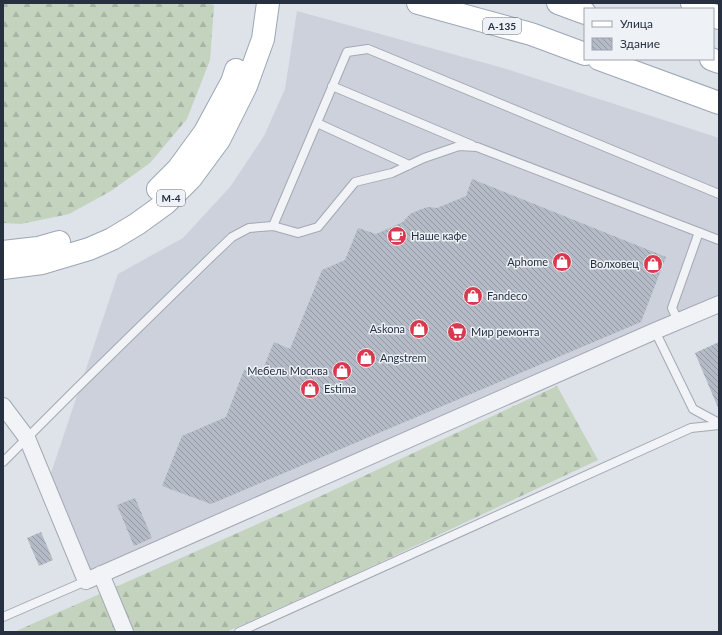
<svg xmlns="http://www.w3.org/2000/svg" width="722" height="635" font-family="Lato,sans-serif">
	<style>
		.built { fill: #ccd1db }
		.forest { fill: url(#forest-firs) }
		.building { fill: url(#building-back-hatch) }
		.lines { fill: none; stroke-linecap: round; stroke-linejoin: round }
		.service-casing { stroke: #a3a9b3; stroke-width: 10 }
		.minor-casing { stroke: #a3a9b3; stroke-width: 18 }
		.primary-casing { stroke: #9ca6b6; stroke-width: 24 }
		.service { stroke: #f1f3f7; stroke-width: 8 }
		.minor { stroke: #f1f3f7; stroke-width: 16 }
		.primary { stroke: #fff; stroke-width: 22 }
		.labels { text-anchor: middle; stroke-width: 3; stroke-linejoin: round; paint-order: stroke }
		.shield { fill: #eef1f6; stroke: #626a77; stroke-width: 1 }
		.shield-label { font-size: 10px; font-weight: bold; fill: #263041 }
		.poi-label { font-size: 11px; fill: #263041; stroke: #eef1f6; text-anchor: start }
	</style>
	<defs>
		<pattern id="forest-firs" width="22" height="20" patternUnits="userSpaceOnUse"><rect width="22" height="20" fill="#c4d3be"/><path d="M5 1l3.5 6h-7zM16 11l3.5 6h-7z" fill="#a8b5a4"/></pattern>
		<pattern id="building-back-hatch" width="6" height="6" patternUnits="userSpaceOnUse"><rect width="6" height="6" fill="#b5bbc6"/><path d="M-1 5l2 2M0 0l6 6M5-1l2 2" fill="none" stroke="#9398a2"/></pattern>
	</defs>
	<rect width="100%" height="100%" fill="#dee2e9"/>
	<path class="built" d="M297,11l206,57 216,70v156l-630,278 -39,-96 68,-202 65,-36 47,-51 34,-51 21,-47z"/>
	<path class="forest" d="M3,3h199l12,2 -4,55 -23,59 -37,44 -39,28 -42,23 -48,10 -18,-1z
		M557,386l41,74 -249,117 -123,55h-212l309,-137z"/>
	<path class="building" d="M472,179l194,78 -25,65 -430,182 -49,-18 20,-50 44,-19 18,-47 16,6 14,-34 16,7 32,-79 23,-10 13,-32 18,6 27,-12 7,-8 9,-4 9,-3 9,1 29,-12z
		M719,342v68l-24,-57z
		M135,498l17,40 -18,8 -17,-41z
		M41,532l12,28 -14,6 -12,-28z"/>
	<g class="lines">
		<g class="service-casing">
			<path id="service" d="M332,86l140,59
				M317,123l92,42
				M719,194l-351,-145 -21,3 -74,174 25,7 20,-6 37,-45 37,-9 32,-15 35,-12 18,1 242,93
				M678,321l-6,-13 27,-76
				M655,331l38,78 26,14
				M3,462l72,-72 134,-131 23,-22 17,-9 24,-2
				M3,617l83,-36
				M239,632l452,-204 28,-3"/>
		</g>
		<g class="minor-casing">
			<path id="minor" d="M3,406l24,32 59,143 569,-250 64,-27
				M101,574l24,58"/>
		</g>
		<g class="primary-casing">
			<path id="primary" d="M418,3l113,31 54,20
				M558,3l27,10
				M692,3l10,6
				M713,15l6,3
				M599,59l120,44
				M711,59l8,3
				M158,189l20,-20 27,-37 27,-50 4,-12
				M3,252l35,-4 21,-6
				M3,268l39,-5 47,-14 23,-10 25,-15 29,-21 25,-25 28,-38 27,-54 17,-47 5,-36"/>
		</g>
		<use href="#service" class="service"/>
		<use href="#minor" class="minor"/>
		<use href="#primary" class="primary"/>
	</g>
	<defs>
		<g id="cafe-disc" transform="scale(1)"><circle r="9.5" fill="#d9384f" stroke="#eef1f6"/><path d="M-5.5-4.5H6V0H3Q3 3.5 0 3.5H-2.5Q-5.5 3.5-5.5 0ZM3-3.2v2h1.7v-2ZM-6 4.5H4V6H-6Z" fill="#fff"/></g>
		<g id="shop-disc" transform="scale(1)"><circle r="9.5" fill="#d9384f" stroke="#eef1f6"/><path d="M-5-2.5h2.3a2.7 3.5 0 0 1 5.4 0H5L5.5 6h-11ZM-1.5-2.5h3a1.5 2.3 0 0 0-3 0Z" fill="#fff"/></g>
		<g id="supermarket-disc" transform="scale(1)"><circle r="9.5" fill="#d9384f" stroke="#eef1f6"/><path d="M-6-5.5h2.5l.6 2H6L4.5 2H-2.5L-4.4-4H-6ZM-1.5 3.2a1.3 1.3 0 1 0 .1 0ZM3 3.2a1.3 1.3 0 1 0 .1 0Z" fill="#fff"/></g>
	</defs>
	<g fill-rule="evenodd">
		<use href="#cafe-disc" x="397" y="236"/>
		<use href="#shop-disc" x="562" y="262"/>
		<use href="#shop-disc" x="653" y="264"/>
		<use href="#shop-disc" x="473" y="296"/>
		<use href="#shop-disc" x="419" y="329"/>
		<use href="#supermarket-disc" x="457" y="332"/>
		<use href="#shop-disc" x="366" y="358"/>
		<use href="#shop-disc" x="342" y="371"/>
		<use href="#shop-disc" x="310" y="389"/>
	</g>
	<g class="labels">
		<g class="shield">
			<rect x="483" y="18" width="38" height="16" rx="3"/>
			<rect x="157" y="190" width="28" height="16" rx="3"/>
		</g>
		<g class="shield-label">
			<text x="502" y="30">А-135</text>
			<text x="171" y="202">М-4</text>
		</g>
		<g class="poi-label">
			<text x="411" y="240">Наше кафе</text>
			<text x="548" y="266" text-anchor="end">Aphome</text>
			<text x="639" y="268" text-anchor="end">Волховец</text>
			<text x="487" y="300">Fandeco</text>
			<text x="405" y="333" text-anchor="end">Askona</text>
			<text x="471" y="336">Мир ремонта</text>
			<text x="380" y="362">Angstrem</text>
			<text x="328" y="375" text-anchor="end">Мебель Москва</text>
			<text x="324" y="393">Estima</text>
		</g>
	</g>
	<rect width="722" height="635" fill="none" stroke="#263041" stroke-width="8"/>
	<rect x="584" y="8" width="130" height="52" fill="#eef1f6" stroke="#9ea4ae"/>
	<rect x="592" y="21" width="20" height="6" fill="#ffffff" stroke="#9ea4ae"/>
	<text x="620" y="28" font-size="12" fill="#263041">Улица</text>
	<rect x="592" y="38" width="20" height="12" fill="url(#building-back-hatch)" stroke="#9ea4ae"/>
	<text x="620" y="48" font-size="12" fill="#263041">Здание</text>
</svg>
